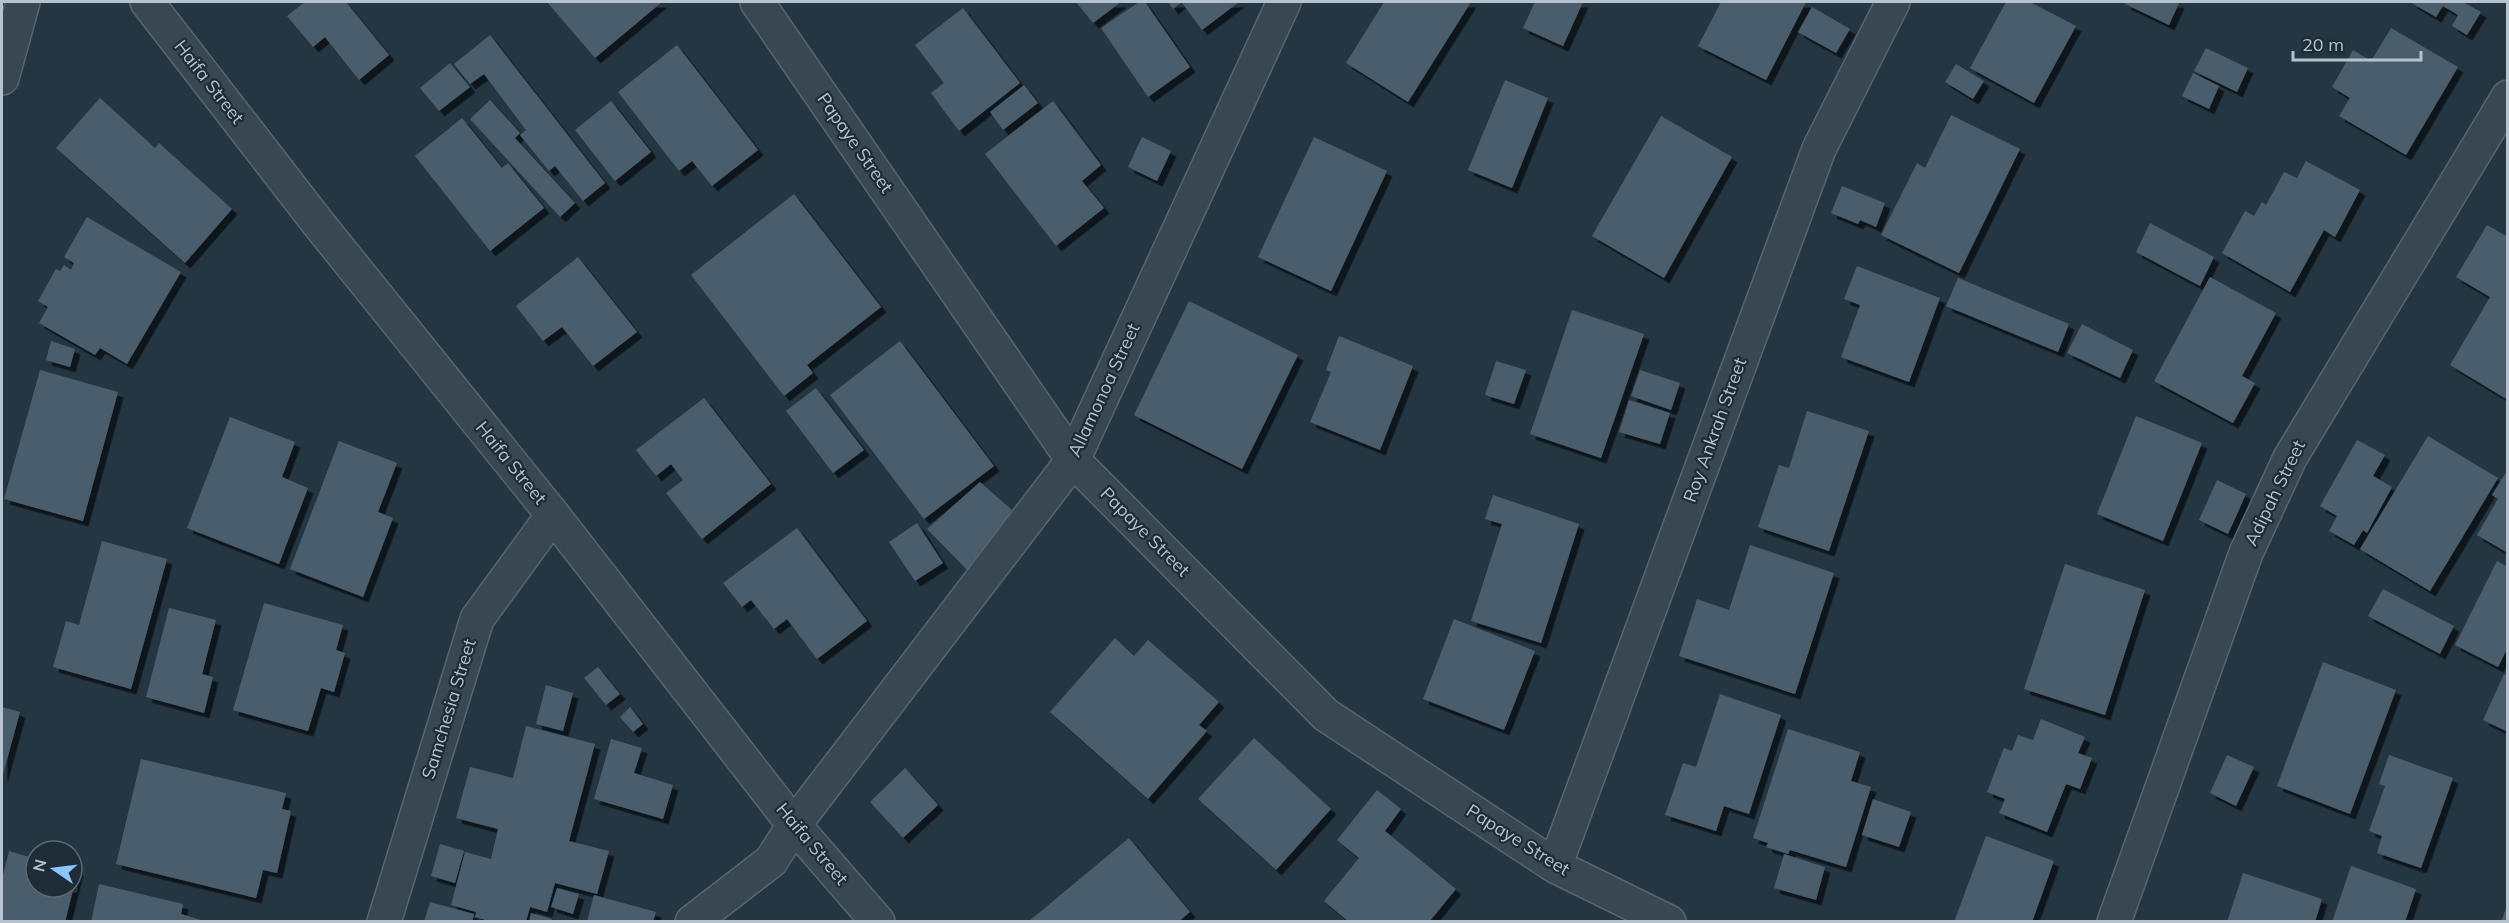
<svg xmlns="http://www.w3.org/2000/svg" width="2509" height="923" font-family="Mulish,sans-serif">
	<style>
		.building { fill: #4a5d6d; filter: url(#shadow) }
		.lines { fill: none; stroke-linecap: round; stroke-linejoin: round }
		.minor-casing { stroke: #576570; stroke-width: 36 }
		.minor { stroke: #394753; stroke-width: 33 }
		.labels { text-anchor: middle; stroke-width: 4.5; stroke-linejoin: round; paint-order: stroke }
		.street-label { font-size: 18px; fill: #b6c2cd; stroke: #1e2c38 }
	</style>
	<defs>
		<filter id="shadow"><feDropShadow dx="5.5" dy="5.5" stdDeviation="0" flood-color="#0009"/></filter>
	</defs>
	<rect width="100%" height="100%" fill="#253643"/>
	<path class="building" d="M305,2h41l43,53 -30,25 -34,-43 -12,10 -26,-31z
		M547,2h115l-67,56z
		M1076,2h45l-28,21z
		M1139,2h6l45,65 -42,30 -47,-69z
		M1168,2h14l-9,7z
		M1184,2h55l-37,28 -20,-27z
		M1384,2h87l-63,100 -62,-39z
		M1535,2h48l-20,44 -40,-18z
		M1721,2h85l-40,78 -68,-34z
		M2006,2h24l46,24 -42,77 -64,-35z
		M2126,2h50l3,1 -10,22 -44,-21z
		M2410,2h53l18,10 -14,23 -15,-9 6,-11 -15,-9 -7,11z
		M1812,7l38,22 -14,24 -38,-21z
		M963,8l57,75 -61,48 -28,-38 13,-10 -29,-38z
		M2391,28l67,39 -52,88 -67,-39 11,-18 -18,-11 21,-37 18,11z
		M490,35l115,148 -22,18 -28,-35 -6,5 -29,-36 6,-5 -42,-56 -14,10 -16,-20z
		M677,45l81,105 -46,36 -20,-25 -13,10 -61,-79z
		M2206,48l42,20 -11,24 -43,-21z
		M450,63l20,24 -31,24 -19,-23z
		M1956,64l28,17 -11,18 -28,-17z
		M2193,73l26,13 -10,23 -27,-13z
		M1505,80l43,18 -36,90 -44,-18z
		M1024,85l14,18 -35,27 -13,-18z
		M100,98l55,50 4,-5 73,66 -47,54 -129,-115z
		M490,100l30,33 -5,5 60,65 -15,14 -90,-98z
		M611,101l40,51 -36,29 -40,-51z
		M1053,101l48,64 -19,16 22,27 -48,38 -71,-92z
		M1951,115l69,34 -61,124 -78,-38 36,-72 8,5z
		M1661,116l71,41 -68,121 -72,-42z
		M462,118l40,50 6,-5 36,45 -54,43 -75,-95z
		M1142,137l29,14 -14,30 -29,-14z
		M1314,137l73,34 -56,120 -73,-34z
		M2306,161l54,29 -25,47 -11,-7 -34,62 -68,-39 23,-42 9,5 8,-14 4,3 18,-33 13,6z
		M1842,186l43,17 -9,24 -16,-7 -2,4 -27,-11z
		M794,194l87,113 -74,58 6,8 -29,23 -93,-121z
		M87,217l94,55 -54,92 -27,-16 -5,7 -56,-32 9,-16 -10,-6 18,-32 4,2 4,-6 7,5 3,-7 -10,-6z
		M2150,223l64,34 -14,29 -64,-34z
		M2487,225l21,12v163l-58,-35 40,-68 -34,-20z
		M578,257l59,75 -44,34 -31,-39 -19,14 -27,-35z
		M1857,266l83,32 -31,84 -68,-25 19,-52 -16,-6z
		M2210,277l66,36 -34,63 13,7 -22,40 -79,-42z
		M1958,278l111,46 -11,28 -112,-46z
		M1189,301l109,54 -56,114 -108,-54z
		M1572,310l72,24 -43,124 -71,-24z
		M2082,324l51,26 -13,28 -53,-25z
		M1339,336l74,30 -33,84 -70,-28 21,-50 -5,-2z
		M51,341l24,8 -5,18 -24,-7z
		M900,341l94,125 -70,53 -94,-124z
		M1496,361l30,9 -12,34 -29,-9z
		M40,370l78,22 -35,129 -79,-22z
		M1640,370l40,13 -9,27 -40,-14z
		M816,388l48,62 -31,23 -47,-62z
		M704,398l67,86 -69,55 -36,-46 17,-13 -12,-16 -15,12 -20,-26z
		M1629,400l41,13 -10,31 -41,-12z
		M1807,411l62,20 -40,120 -71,-24 21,-62 10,3z
		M2136,416l66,27 -39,98 -66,-27z
		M230,417l65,25 -13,35 26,11 -29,76 -92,-36z
		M2428,436l70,42 -68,113 -70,-42z
		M2357,440l28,15 -12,21 19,11 -25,46 -4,-3 -9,15 -25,-14 8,-15 -17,-10z
		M339,441l58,22 -19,49 15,6 -30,79 -73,-28z
		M2508,469v84l-31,-18 21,-36 -6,-4z
		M2217,480l29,14 -18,40 -29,-14z
		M980,482l32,28 -43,62 -42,-43z
		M1493,495l86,29 -38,119 -70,-22 31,-97 -17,-5z
		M917,523l26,40 -28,18 -26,-39z
		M797,528l70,93 -50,38 -30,-40 -13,10 -23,-29 -9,7 -19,-24z
		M102,541l65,18 -36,130 -78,-22 13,-46 13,4z
		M1750,545l84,28 -39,121 -116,-38 18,-57 32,11z
		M2497,561l11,6v80l-10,20 -43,-22z
		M2065,564l80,26 -40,125 -81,-26z
		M2383,589l71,37 -14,28 -72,-38z
		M264,603l79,22 -7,25 9,3 -11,39 -13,-4 -13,43 -75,-21z
		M169,608l47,12 -14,54 11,3 -9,36 -58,-16z
		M1454,619l81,32 -31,79 -81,-31z
		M1115,638l19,18 14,-16 71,62 -20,23 8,6 -59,68 -98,-87z
		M2323,662l73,28 -46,124 -73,-28z
		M598,667l22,27 -14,11 -22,-27z
		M2504,674l4,2v56l-25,-12z
		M546,685l27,8 -10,38 -27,-7z
		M1720,694l61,21 -32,99 -25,-8 -8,25 -51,-16 18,-52 13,4z
		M2,707l18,5 -18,66z
		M630,707l13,17 -10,8 -13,-15z
		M2041,719l44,18 -7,16 14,5 -12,31 -14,-5 -19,48 -48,-19 6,-14 -18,-7 17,-44 8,3 6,-16 15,5z
		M526,726l69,18 -26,97 40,10 -12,43 -42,-11 -8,29 -17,-5 -4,15h-33l-18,-5 1,-5 -25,-7 14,-53 26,7 7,-30 -42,-11 14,-51 43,11z
		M1788,729l72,23 -9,29 20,6 -25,80 -56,-17 -2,4 -22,-7 2,-4 -15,-5z
		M1254,738l77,71 -55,61 -78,-71z
		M611,739l31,9 -8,25 39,12 -10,34 -69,-20z
		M2227,755l27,12 -18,39 -26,-13z
		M2389,755l64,23 -32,90 -44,-15 5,-17 -13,-5 16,-45 -6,-2z
		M141,759l145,34 -4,16 9,2 -14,62 -14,-3 -7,28 -140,-34z
		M905,768l33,37 -35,33 -33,-36z
		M1377,790l24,19 -16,22 71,58 -27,33h-80l-25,-21 35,-43 -22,-18z
		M1873,799l38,13 -12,35 -37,-12z
		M1986,836l68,25 -22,61h-78z
		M1129,838l61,74 -12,10h-150z
		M440,844l24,7 -9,32 -24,-7z
		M9,851l27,8v28h36v-19l6,2 -13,52h-63v-43z
		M1784,854l41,13 -9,33 -42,-12z
		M2351,866l65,23 -11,33h-73z
		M2243,873l79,26 -7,23h-88z
		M99,884l84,20 -2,10 26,8h-116z
		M557,888l22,6 -6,20 -22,-7z
		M594,895l62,17 -3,10h-66z
		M430,902l44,12 -2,8h-48z
		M2507,906l1,16h-7z
		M531,913l21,6 -1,3h-22z"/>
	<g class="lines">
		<g class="minor-casing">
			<path id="minor" d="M147,2l171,221 235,292 241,310 84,97
				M757,2l316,458 253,255 229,151 114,56
				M2,78l21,-76
				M1555,866l264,-717 74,-147
				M384,922l93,-303 76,-104
				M692,922l79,-61 23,-36 279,-365 211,-458
				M2114,922l132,-369 44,-95 218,-361"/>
		</g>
		<use href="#minor" class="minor"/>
	</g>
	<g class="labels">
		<g class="street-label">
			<text transform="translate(209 82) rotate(52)" y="6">Haifa Street</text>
			<text transform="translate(855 143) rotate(55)" y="6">Papaye Street</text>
			<text transform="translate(1104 390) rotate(-65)" y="6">Allamonoa Street</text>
			<text transform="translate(1715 430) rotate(-70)" y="6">Roy Ankrah Street</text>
			<text transform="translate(511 463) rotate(51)" y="6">Haifa Street</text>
			<text transform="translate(2275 493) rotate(-64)" y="6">Adipah Street</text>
			<text transform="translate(1145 532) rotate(45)" y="6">Papaye Street</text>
			<text transform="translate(449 709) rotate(-73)" y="6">Samchesia Street</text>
			<text transform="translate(1518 840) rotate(32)" y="6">Papaye Street</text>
			<text transform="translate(812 844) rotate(50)" y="6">Haifa Street</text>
		</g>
	</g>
	<rect width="2509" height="923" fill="none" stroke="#b6c2cd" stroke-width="6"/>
	<g transform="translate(54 869) rotate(284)"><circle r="28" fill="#1e2c38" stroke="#5b6874" stroke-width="1.5"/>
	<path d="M0-4.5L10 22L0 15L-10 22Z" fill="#89c5fe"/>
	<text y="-9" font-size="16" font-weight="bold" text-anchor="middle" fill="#b6c2cd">N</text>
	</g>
	<path d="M2293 51v9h128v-9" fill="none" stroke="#b6c2cd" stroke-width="3"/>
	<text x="2302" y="51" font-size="18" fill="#b6c2cd" stroke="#1e2c38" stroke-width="4.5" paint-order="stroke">20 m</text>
</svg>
